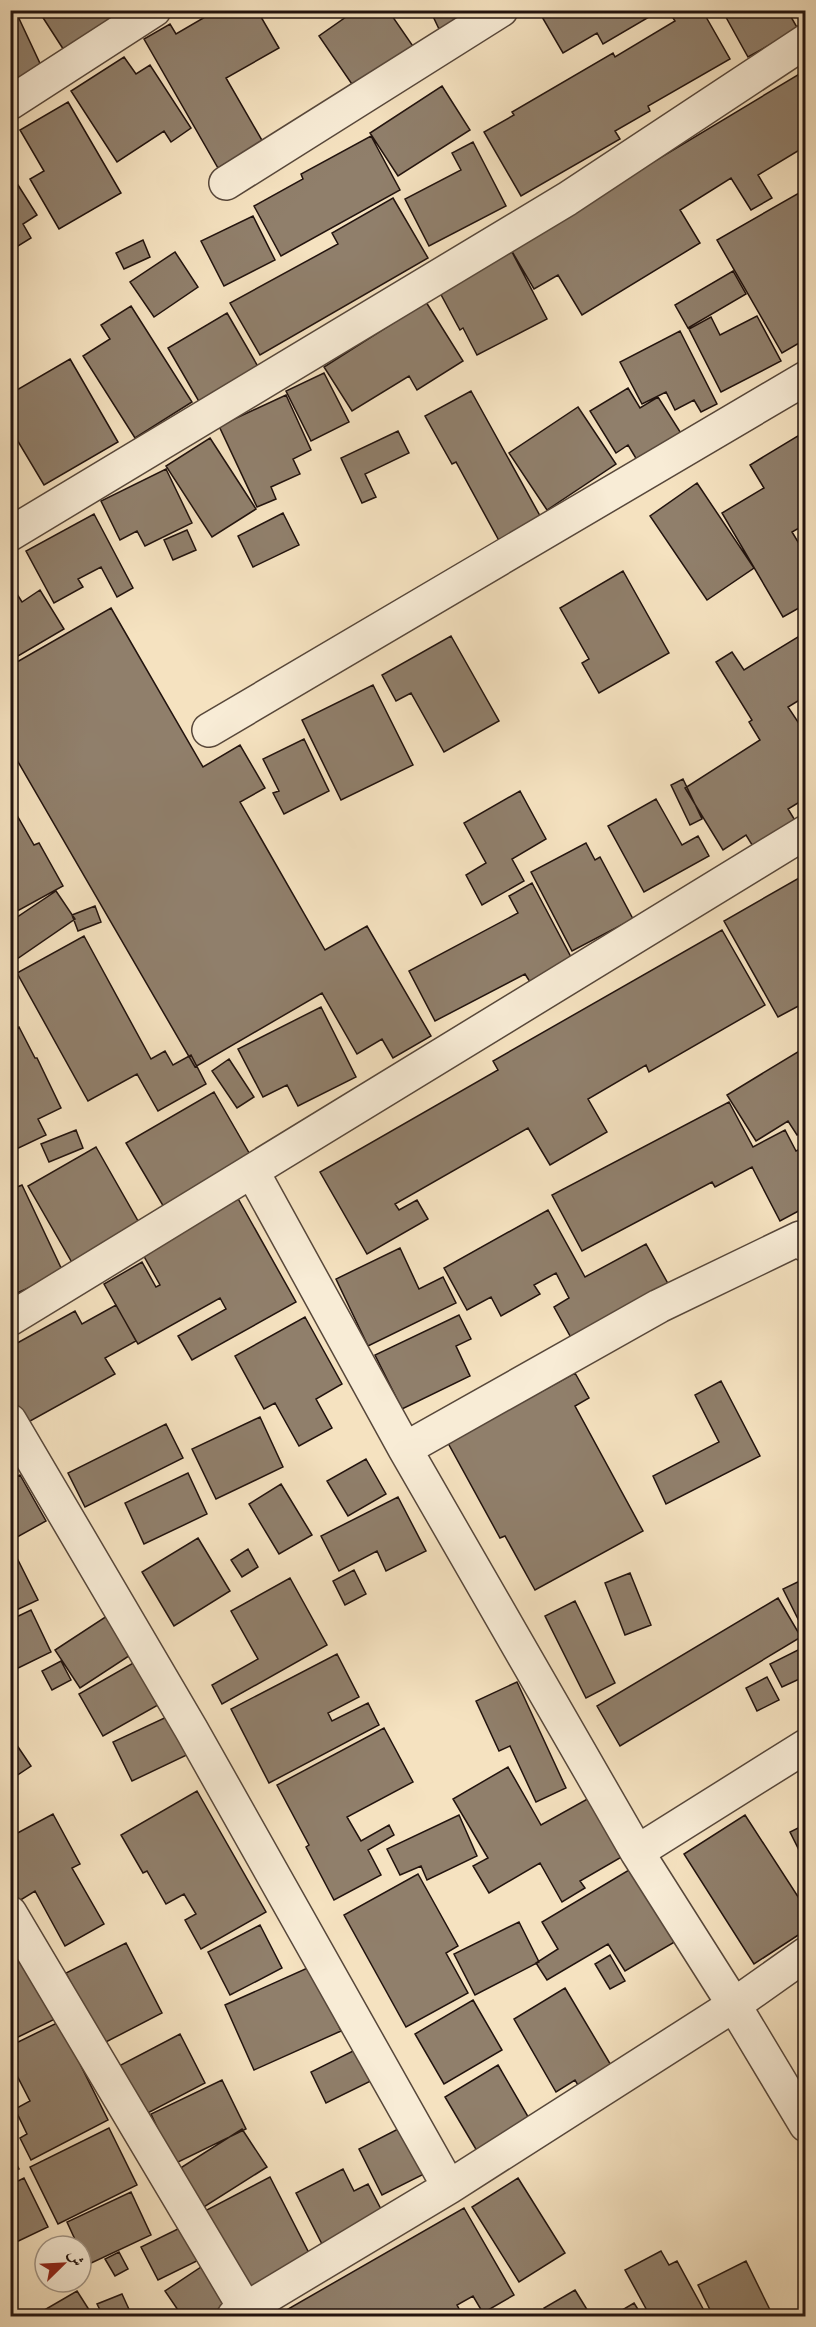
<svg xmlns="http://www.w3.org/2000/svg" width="816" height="2327" font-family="'IM FELL Great Primer',Amiri,serif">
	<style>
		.building { fill: #907f6b; stroke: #22130e; stroke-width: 1.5 }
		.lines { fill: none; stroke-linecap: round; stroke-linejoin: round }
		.street-casing { stroke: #57473a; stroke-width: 36 }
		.street { stroke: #f8ecd6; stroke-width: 33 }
	</style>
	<rect width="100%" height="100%" fill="#f5e2c0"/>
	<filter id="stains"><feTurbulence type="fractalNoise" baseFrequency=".00333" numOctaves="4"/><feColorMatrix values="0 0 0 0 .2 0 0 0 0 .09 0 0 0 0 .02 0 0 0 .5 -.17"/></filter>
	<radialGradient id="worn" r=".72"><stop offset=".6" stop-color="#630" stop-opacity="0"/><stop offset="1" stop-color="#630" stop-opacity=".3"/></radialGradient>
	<path class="building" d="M10,10h5l29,62 -34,16z
		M38,10h86l-55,48z
		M217,10h40l22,38 -53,30 37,64 -45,26 -74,-129 26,-15 6,10z
		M356,10h32l29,42 -59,41 -39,-57z
		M430,10h46l-37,19z
		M538,10h123l-58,34 -6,-11 -34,20z
		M668,10h34l28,49 -82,47 2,5 -35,20 5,8 -99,57 -37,-64 30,-17 -2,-3 101,-59 2,4 60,-36z
		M722,10h65l11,19 -50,28z
		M793,10h13v3l-8,5z
		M124,57l12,17 14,-9 41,63 -20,14 -7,-11 -47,31 -46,-71z
		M806,70v76l-48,29 14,23 -21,12 -20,-32 -51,32 20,33 -118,72 -24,-40 -24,14 -24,-41z
		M442,86l28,44 -72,46 -28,-43z
		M68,102l53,91 -62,36 -29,-50 14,-8 -24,-41z
		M371,136l29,54 -119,66 -27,-50 49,-27 -2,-5z
		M473,142l33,64 -77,40 -24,-47 56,-29 -9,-17z
		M18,185l19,30 -14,9 8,14 -21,13v-61z
		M806,189v150l-24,14 -65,-113z
		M393,198l35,60 -168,97 -30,-52 108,-59 -6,-11z
		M253,216l22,44 -51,26 -23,-45z
		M143,240l7,17 -26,12 -8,-16z
		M175,252l23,35 -44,30 -24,-35z
		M512,252l35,67 -70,36 -14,-27 -3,2 -22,-41z
		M733,271l13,23 -58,34 -13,-23z
		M426,302l37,59 -46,29 -8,-14 -57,35 -28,-44z
		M131,306l61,96 -57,36 -52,-82 27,-17 -9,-14z
		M227,313l33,57 -59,35 -33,-57z
		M757,316l24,45 -60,31 -32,-63 22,-12 9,18z
		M680,331l37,73 -16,8 -7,-12 -19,10 -9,-18 -24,12 -22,-42z
		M70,359l48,83 -74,43 -34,-57v-50l7,12z
		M324,373l25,49 -38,19 -25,-50z
		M628,388l12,20 18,-11 26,41 -44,27 -12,-20 -12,8 -26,-42z
		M471,391l73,132 -42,23 -46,-84 -4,2 -27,-48z
		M286,395l25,55 -18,9 7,15 -29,13 5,12 -19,8 -38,-81z
		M578,407l38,57 -69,46 -38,-57z
		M398,431l11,22 -44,21 11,23 -14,6 -21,-45z
		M806,431v93l-14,8 14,23v49l-23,13 -61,-104 42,-25 -14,-23z
		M210,438l46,71 -44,28 -46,-71z
		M10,461l6,14 -6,3z
		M166,469l26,54 -47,23 -8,-15 -17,9 -19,-39z
		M697,483l57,85 -47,32 -57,-84z
		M283,513l16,32 -46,22 -15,-31z
		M94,514l39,74 -16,9 -16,-30 -23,12 5,8 -29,16 -28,-52z
		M187,530l9,20 -23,10 -9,-20z
		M623,571l46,82 -70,40 -17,-30 7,-4 -29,-51z
		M10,583l12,19 18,-12 24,39 -46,27 -8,-13z
		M111,608l92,159 37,-22 25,43 -25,14 85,148 42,-24 64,110 -38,22 -11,-19 -25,15 -35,-61 -127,74 -185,-319v-82z
		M806,632v64l-18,11 18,27v64l-18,11 8,13 -42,26 -8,-13 -23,15 -38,-62 75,-48 -11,-18 3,-2 -36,-58 16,-10 12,18z
		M451,636l48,85 -55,31 -33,-59 -15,8 -14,-26z
		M373,685l40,80 -72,35 -39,-80z
		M304,739l25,52 -45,23 -11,-21 6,-2 -16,-32z
		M683,779l19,40 -12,6 -19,-40z
		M520,791l26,48 -34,20 12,22 -42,24 -16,-30 20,-12 -22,-40z
		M656,799l26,46 16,-9 11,20 -65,36 -36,-66z
		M10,803l24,42 5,-2 24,43 -53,29z
		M586,843l9,17 5,-3 33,62 -61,32 -41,-79z
		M806,874v128l-28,15 -54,-96z
		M532,883l40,76 -42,23 -5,-8 -90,47 -26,-50 109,-58 -9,-17z
		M56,891l19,28 -61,42 -4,-4v-35z
		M95,906l6,16 -23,9 -6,-16z
		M722,930l43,75 -116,67 -3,-7 -58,34 19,33 -57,33 -22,-37 -133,76 4,6 18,-10 11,19 -61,35 -47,-82 178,-102 -5,-9z
		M84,936l67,123 14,-8 8,14 18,-10 15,29 -48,27 -21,-37 -49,27 -71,-128z
		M321,1007l35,70 -58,29 -11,-21 -24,12 -25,-48z
		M19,1027l16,31h2l24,50 -23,11 8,16 -36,17v-121z
		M801,1050l5,7v73l-9,5 -9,-14 -32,20 -29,-46z
		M229,1059l25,38 -17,11 -25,-37z
		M214,1092l38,66 -87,51 -39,-66z
		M729,1102l24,45 32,-17 11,21 10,-5v61l-26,14 -28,-54 -37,20 -3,-5 -130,69 -30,-56z
		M76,1130l7,18 -34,14 -8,-18z
		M96,1147l46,81 -68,38 -46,-80z
		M22,1185l41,87 -50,23 -3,-5v-100z
		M236,1195l60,107 -104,58 -14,-24 48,-27 -6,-11 -82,46 -34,-60 38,-22 14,25 4,-2 -19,-34z
		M548,1210l37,67 61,-33 25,45 -97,54 -20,-36 15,-9 -13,-25 -22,12 6,9 -39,22 -10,-19 -24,13 -23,-42z
		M400,1248l19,41 24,-12 13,26 -88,43 -32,-67z
		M116,1305l20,36 -31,17 10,16 -92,51 -13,-22v-56l65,-36 7,13z
		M459,1315l12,24 -15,7 14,30 -68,33 -27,-54z
		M305,1317l37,67 -26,15 16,29 -33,18 -24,-43 -11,6 -29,-53z
		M575,1373l14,25 -14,8 68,125 -108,59 -30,-54 -5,2 -52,-95z
		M721,1381l39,75 -94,48 -13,-28 66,-34 -24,-47z
		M260,1417l23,50 -67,32 -24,-50z
		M166,1424l17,34 -98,49 -17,-34z
		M366,1459l20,35 -38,22 -21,-35z
		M188,1473l19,41 -63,30 -19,-41z
		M20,1475l26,46 -36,20v-61z
		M281,1484l31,51 -33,19 -30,-50z
		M398,1497l28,54 -40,20 -9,-20 -38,20 -18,-35z
		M198,1538l32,53 -56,35 -32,-54z
		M248,1549l10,18 -16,10 -11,-17z
		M16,1556l22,44 -28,13v-55z
		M354,1570l12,24 -21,11 -12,-24z
		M630,1573l21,52 -26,10 -20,-52z
		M290,1578l37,67 -105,59 -10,-19 46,-26 -27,-48z
		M806,1578v57l-23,-46z
		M778,1598l23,39 -181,109 -23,-40z
		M575,1601l40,82 -29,15 -41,-82z
		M31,1610l20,42 -41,20v-52z
		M113,1612l25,38 -58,38 -25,-38z
		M804,1647l2,4v25l-24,11 -12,-23z
		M337,1654l22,43 -31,16 4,8 36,-18 11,22 -110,58 -38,-74z
		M61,1661l10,19 -19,10 -10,-19z
		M135,1662l23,43 -55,31 -24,-42z
		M767,1677l12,23 -22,11 -11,-23z
		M517,1682l49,106 -30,14 -26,-56 -11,5 -23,-50z
		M173,1714l18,39 -59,28 -19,-39z
		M384,1728l29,54 -66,35 14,24 28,-16 5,10 -26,15 13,25 -47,25 -28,-53 3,-2 -32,-60z
		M10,1735l21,31 -21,14z
		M508,1767l33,58 50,-28 34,58 -45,26 5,7 -23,14 -22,-39 -51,30 -16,-27 15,-8 -35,-59z
		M197,1791l69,121 -65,37 -16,-29 11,-6 -12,-20 -18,10 -19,-33 -4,2 -22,-38z
		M53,1814l27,50 -8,4 32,56 -39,22 -30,-55 -16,10 -9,-15v-49z
		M459,1815l18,41 -50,24 -6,-14 -21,9 -13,-26z
		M745,1815l61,94v21l-52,34 -70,-110z
		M806,1824v23l-7,3 -9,-18z
		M634,1867l44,73 -53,31 -17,-27 -61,36 -11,-17 22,-14 -16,-27z
		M418,1874l40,72 -12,7 22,40 -62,34 -62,-112z
		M519,1922l20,40 -64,33 -21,-41z
		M260,1925l22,43 -52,27 -22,-43z
		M10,1931l45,88 -45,22z
		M126,1943l36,70 -60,31 -36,-71z
		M610,1955l15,26 -15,8 -15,-25z
		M312,1966l29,65 -87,39 -29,-65z
		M565,1988l50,84 -33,20 -7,-12 -19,12 -42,-73z
		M473,2000l29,50 -58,34 -29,-50z
		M59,2022l49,98 -77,40 -11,-22 7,-4 -12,-25 15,-8 -20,-39v-16z
		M180,2034l25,49 -63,33 -25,-49z
		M363,2046l16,31 -53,26 -15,-31z
		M498,2065l32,55 -53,31 -32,-54z
		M222,2080l24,49 -72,35 -23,-50z
		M109,2128l28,57 -79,39 -28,-57z
		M400,2128l24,46 -42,21 -23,-46z
		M242,2129l25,38 -71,45 -25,-38z
		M10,2152l9,17 -9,4z
		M343,2169l11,22 14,-7 16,31 -61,31 -27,-53z
		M270,2177l42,82 -69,36 -42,-82z
		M24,2178l24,49 -38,18v-60z
		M518,2178l47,75 -46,29 -47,-75z
		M131,2192l20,43 -64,30 -6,-13v-6h-3l-11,-24z
		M464,2208l50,87 -31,18 -10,-17 -16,9 6,11h-187z
		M188,2224l17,33 -47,23 -17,-33z
		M661,2251l8,14 8,-4 30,55h-57l-25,-46z
		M119,2252l9,17 -13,7 -10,-17z
		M210,2261l26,39 -26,16h-28l-17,-25z
		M746,2261l27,55h-60l-15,-31z
		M575,2290l16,26h-43l-4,-8z
		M77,2291l16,25h-59z
		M122,2294l10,22h-29l-6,-12z
		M634,2303l8,13h-30z"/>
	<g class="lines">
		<g class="street-casing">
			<path id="street" d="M10,103l144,-93
				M226,183l275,-173
				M10,534l557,-335 239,-158
				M209,730l597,-352
				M252,1171l153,278 232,403 97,153 72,120
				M10,1319l796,-487
				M10,1421l181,308 258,458
				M405,1449l254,-143 141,-68 6,7
				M637,1852l169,-106
				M10,1913l236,397
				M234,2316l215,-129 285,-182 72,-51"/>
		</g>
		<use href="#street" class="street"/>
	</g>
	<rect width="816" height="2327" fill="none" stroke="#f5e2c0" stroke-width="36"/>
	<rect x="12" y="12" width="792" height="2303" fill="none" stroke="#22130e" stroke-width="3"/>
	<rect x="18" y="18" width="780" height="2291" fill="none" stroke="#22130e" stroke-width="1.5"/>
	<g transform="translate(63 2264) rotate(66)"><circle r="28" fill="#f8ecd6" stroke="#a29586" stroke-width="1.5"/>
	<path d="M0-4.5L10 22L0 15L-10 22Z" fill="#8f2418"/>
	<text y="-9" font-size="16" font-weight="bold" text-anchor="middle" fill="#22130e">ش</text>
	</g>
	<rect width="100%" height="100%" filter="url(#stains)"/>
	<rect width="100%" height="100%" fill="url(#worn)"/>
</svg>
